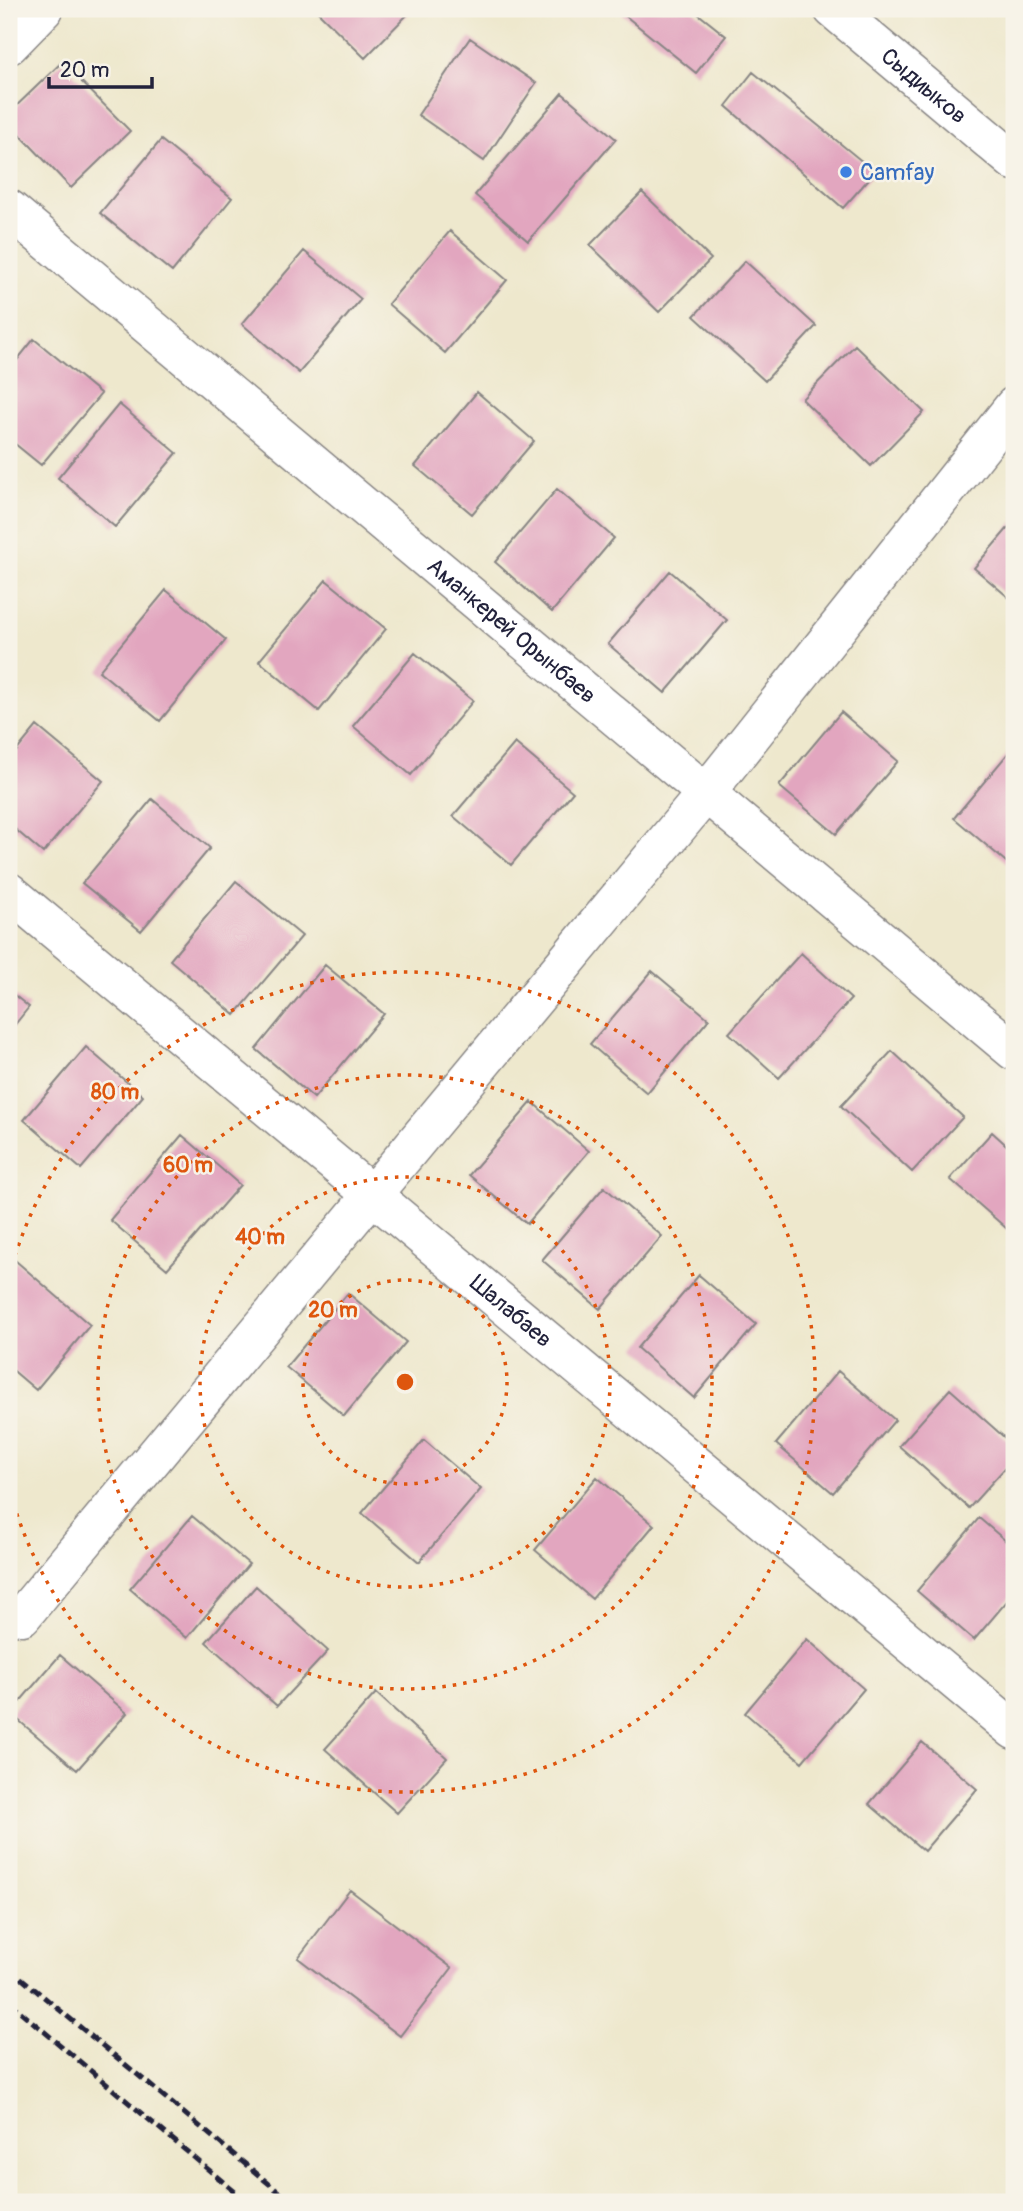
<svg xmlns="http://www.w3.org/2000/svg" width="1023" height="2211" font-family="Pangolin,sans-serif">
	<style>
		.building { fill: #e2a6bf }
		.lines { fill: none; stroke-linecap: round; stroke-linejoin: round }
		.minor-casing { stroke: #888584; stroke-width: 41 }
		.minor { stroke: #fff; stroke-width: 38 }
		.rail { stroke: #22223b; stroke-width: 5; stroke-dasharray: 10 5; stroke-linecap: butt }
		.ring { fill: none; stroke: #de560e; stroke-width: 3.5; stroke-dasharray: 3.5 7 }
		.shop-dot { fill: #3f7fe0; stroke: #f7f3e8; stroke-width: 2.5 }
		.labels { text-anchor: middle; stroke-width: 5; stroke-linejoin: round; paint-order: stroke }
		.street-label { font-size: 23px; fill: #22223b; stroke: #f7f3e8 }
		.shop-label { font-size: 23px; fill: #366cbe; stroke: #f7f3e8; text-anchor: start }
		.centre { fill: #de560e; stroke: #f7f3e8; stroke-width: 3.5 }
		.ring-label { font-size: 21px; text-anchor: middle; font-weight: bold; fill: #de560e; stroke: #f7f3e8; stroke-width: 5; stroke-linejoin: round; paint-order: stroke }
	</style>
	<rect width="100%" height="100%" fill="#f7f3e8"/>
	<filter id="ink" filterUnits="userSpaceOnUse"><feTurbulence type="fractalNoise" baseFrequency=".0143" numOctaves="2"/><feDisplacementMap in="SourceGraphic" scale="14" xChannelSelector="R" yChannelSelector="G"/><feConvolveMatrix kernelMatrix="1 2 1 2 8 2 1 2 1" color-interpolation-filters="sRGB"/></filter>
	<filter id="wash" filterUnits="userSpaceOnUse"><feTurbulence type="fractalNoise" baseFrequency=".00686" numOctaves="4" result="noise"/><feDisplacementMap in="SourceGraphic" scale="28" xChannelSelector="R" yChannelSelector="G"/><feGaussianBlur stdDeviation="1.57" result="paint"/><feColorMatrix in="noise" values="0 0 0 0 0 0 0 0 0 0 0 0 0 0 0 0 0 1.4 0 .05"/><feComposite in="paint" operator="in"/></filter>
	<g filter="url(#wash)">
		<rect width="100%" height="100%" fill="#eee8cd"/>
		<g id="blocks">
			<path class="building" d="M315,9h98l-48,49z
				M617,9h75l34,27 -30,37z
				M470,38l66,45 -52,78 -66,-46z
				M62,62l68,69 -59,57 -62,-65v-10z
				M753,72l122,100 -32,36 -117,-102z
				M562,93l54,46 -88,102 -53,-46z
				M161,140l71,58 -60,74 -72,-59z
				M642,192l69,67 -52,53 -69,-67z
				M450,231l57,49 -62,73 -57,-49z
				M304,251l57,48 -62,74 -57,-49z
				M745,261l71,65 -51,55 -71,-65z
				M34,339l67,55 -60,71 -32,-26v-69z
				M855,345l69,67 -53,54 -69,-67z
				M477,392l57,49 -62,73 -57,-48z
				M119,404l58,49 -62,74 -57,-49z
				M557,489l57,49 -62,74 -57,-50z
				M1014,521v81l-40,-34z
				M670,571l57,49 -62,73 -57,-49z
				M326,580l60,49 -67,82 -60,-50z
				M166,590l60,50 -66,81 -61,-50z
				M415,653l58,48 -62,74 -58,-49z
				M841,712l57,49 -62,73 -57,-48z
				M37,726l66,55 -60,72 -34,-29v-64z
				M515,743l58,49 -62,73 -58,-49z
				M1010,751l4,4v107l-3,4 -57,-48z
				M152,799l58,49 -69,83 -59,-48z
				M236,881l66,55 -67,79 -65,-55z
				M801,953l50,46 -72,79 -50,-45z
				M325,965l59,49 -70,84 -58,-49z
				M652,971l57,48 -62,74 -57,-49z
				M9,991l20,16 -20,25z
				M86,1047l57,49 -62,73 -57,-49z
				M892,1051l71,66 -51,55 -71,-66z
				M532,1102l57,49 -62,73 -58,-49z
				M992,1132l22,20v83l-64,-56z
				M182,1135l58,50 -73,84 -57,-49z
				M604,1187l58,49 -62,73 -58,-49z
				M9,1255l81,70 -54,65 -27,-23z
				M699,1275l57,49 -62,74 -57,-50z
				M348,1293l58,49 -62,74 -58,-49z
				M838,1371l57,49 -62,73 -57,-49z
				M950,1389l64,57v12l-45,50 -70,-62z
				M424,1440l57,49 -62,73 -57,-49z
				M597,1477l57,48 -62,74 -57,-49z
				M192,1516l57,48 -62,74 -57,-49z
				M979,1518l35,30v45l-40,47 -57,-49z
				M256,1586l72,65 -51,55 -71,-64z
				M807,1639l57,50 -62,73 -57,-49z
				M60,1655l67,58 -50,57 -67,-57z
				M376,1693l71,65 -50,55 -72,-64z
				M922,1742l55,47 -53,62 -55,-47z
				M350,1890l102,78 -52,68 -102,-78z"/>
		</g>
	</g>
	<g filter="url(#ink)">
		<use href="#blocks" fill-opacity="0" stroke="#888584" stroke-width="2"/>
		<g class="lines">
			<g class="minor-casing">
				<g id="minor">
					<path id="s1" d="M833,9l181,152"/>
					<path d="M9,45l35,-36"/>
					<path id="s2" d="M9,209l1005,842"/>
					<path id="s3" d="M9,892l1005,838"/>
					<path d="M22,1616l684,-823 308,-387"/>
				</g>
			</g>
			<use href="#minor" class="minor"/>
			<path class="rail" d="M9,1968l282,234
				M9,2002l238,200"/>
		</g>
	</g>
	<g class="ring">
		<circle cx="405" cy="1382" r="102"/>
		<circle cx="405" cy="1382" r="205"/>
		<circle cx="405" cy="1382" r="307"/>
		<path d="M9 1276A410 410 0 1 1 9 1488"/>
	</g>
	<circle class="shop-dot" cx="846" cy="172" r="7"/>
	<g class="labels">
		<g class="street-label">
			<text dy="8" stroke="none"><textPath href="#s1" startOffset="119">Сыдиыков</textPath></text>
			<text dy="8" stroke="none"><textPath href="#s2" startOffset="656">Аманкерей Орынбаев</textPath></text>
			<text dy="8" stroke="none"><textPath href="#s3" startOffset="654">Шалабаев</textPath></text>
		</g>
		<g class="shop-label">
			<text x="860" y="180">Camfay</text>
		</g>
	</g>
	<circle cx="405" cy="1382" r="10" class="centre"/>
	<g class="ring-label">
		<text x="115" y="1099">80 m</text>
		<text x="188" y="1172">60 m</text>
		<text x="260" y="1244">40 m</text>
		<text x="333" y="1317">20 m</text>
	</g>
	<rect width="1023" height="2211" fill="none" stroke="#f7f3e8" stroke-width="35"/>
	<path d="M49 77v10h103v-10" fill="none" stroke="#22223b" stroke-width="3.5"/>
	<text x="60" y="77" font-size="21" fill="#22223b" stroke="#f7f3e8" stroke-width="5" paint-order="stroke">20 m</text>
</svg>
